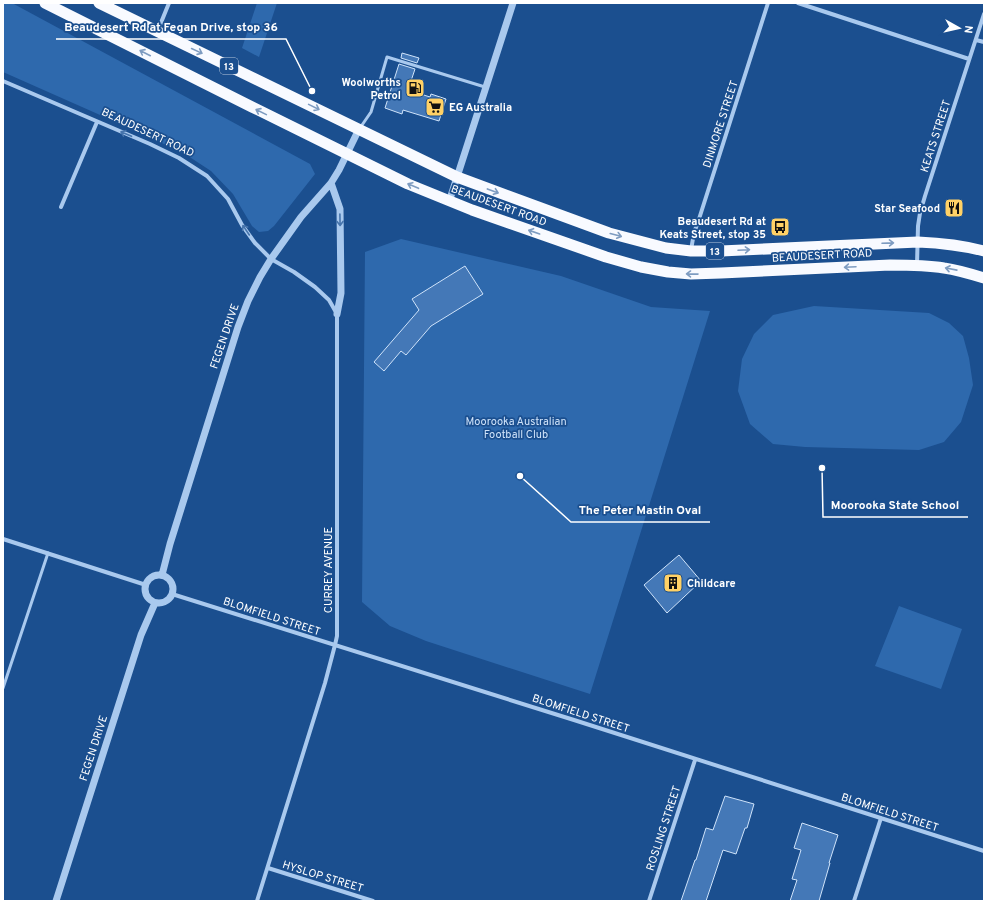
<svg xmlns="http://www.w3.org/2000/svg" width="987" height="904" font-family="Overpass,sans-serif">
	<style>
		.green { fill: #2e69ad }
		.building { fill: #4478b7; stroke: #cfe3fa }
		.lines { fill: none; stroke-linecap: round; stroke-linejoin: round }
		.service { stroke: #a9c9ee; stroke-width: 3 }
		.minor { stroke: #a9c9ee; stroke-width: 4 }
		.tertiary { stroke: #a9c9ee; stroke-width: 7 }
		.trunk { stroke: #f8faff; stroke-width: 11 }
		.oneway { stroke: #7e9cc1 }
		.oneway2 { stroke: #4674ac }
		.labels { text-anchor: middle; stroke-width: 3.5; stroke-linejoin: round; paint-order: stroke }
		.shield { fill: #1b4f8f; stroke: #bbcadd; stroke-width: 1 }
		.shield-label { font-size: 10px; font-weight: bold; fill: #fff }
		.poi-label { font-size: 11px; font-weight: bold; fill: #fff; stroke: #1b4f8f; text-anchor: end }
		.street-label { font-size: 11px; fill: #fff; stroke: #1b4f8f }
		.park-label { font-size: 11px; fill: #cfe3fa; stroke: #1b4f8f }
		.leader { fill: none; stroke: #fff; stroke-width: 1.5 }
		.callout-dot { fill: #fff; stroke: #1b4f8f; stroke-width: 1.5 }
		.callout-label { font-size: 12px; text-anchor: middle; font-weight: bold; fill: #fff; stroke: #1b4f8f; stroke-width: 3.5; stroke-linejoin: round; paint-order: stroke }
	</style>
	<rect width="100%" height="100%" fill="#1b4f8f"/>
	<path class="green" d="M3,3h9l298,161 5,10 -41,52 -6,5 -9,1 -7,-6 -19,-32 -22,-23 -26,-17 -42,-20 -140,-62z
		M257,3h20l-18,54 -17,-9z
		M401,239l160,37 90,31 59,4 -120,383 -164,-53 -36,-15 -28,-24 3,-350z
		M814,306l115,7 20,10 14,13 6,22 4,27 -12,37 -17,20 -25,8 -114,-3 -32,-3 -23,-20 -12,-33 4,-32 12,-25 19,-19z
		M899,606l63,23 -21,60 -66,-23z"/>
	<path class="building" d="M402,53l17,5 -2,5 -16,-5z
		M399,64l16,5 -7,21 22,7 1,-3 15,5 -7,22 -36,-11 -1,4 -17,-6z
		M465,266l18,28 -52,32 -25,29 -5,-4 -17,20 -10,-9 45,-52 -7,-11z
		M679,555l22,26 -34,32 -23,-28z
		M725,796l29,8 -7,24h-2l-9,26 -13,-4 -17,51h-25l14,-41h1l10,-32 7,2z
		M802,823l36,12 -9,28h1l-11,38h-29l7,-21 -5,-1 9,-29 -7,-2z"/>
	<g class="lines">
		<path class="service" d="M360,128l11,-16 16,-55 98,30
			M3,688l45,-135"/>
		<path class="minor" d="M798,3l171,56
			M158,30l11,-27
			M976,40l8,2
			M3,81l147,63 29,14 28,18 21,23 14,26 13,18 16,16 23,13 21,15 14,13 8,14v322l-2,9 -10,38 -68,218
			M61,207l36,-85
			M691,250l3,-17 5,-14 69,-216
			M917,265l1,-39 2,-13 5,-17 59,-182
			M3,539l143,46
			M172,594l402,126 410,131
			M268,868l105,33
			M649,901l46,-141
			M854,901l27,-83"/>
		<path class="tertiary" d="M331,183l9,26 1,84 -4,21
			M449,202l64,-199
			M145 589a14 14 0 1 1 28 0a14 14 0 1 1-28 0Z
			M162,575l8,-31 68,-217 10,-26 12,-24 11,-18 30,-42 30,-34 8,-13 20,-41
			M56,901l85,-266 14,-32"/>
		<path class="trunk" d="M45,3l207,104 156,77 64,26 134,47 35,10 27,5 23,2 30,-1 169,-8c18,0 36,0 54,3 14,2 27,6 40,10
			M99,3l358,174 152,56 57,15 25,3h30l197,-9c24,1 43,3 66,9"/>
	</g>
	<defs><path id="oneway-shaft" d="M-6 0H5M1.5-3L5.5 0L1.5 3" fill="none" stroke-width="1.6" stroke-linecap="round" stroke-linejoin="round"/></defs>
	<g class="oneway">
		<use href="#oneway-shaft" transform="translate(197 51) rotate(25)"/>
		<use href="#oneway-shaft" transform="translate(145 53) rotate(-153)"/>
		<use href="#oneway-shaft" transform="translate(314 107) rotate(26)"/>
		<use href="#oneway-shaft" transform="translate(261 112) rotate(-154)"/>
		<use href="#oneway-shaft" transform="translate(413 186) rotate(-157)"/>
		<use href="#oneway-shaft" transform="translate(493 191) rotate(20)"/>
		<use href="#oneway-shaft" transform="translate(534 232) rotate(-161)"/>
		<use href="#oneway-shaft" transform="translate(616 235) rotate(15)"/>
		<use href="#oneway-shaft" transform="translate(888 243) rotate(-2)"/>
		<use href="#oneway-shaft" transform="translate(744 250) rotate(-3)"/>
		<use href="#oneway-shaft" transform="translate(850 267) rotate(177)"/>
		<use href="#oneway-shaft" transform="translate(951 269) rotate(-169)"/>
		<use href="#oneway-shaft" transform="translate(692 274) rotate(-179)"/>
	</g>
	<g class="oneway2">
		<use href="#oneway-shaft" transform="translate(126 134) rotate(-157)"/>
		<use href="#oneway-shaft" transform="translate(340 220) rotate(89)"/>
		<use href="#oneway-shaft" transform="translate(246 230) rotate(-124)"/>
	</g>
	<defs>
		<g id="fuel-square" transform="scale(1)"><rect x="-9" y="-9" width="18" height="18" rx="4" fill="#ffd166" stroke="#1b4f8f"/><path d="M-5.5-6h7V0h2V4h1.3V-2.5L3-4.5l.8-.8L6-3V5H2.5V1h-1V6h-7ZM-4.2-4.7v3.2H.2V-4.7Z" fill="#111"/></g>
		<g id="supermarket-square" transform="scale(1)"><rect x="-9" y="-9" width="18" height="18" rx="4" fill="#ffd166" stroke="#1b4f8f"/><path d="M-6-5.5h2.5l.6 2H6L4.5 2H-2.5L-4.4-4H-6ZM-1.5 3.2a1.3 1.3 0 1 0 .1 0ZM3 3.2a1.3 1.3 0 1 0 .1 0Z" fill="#111"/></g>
		<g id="restaurant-square" transform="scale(1)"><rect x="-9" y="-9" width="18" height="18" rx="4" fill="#ffd166" stroke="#1b4f8f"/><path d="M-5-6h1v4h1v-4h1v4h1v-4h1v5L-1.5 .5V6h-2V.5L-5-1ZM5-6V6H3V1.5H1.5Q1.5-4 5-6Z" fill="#111"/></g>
		<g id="bus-square" transform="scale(1)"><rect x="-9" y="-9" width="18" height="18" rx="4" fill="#ffd166" stroke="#1b4f8f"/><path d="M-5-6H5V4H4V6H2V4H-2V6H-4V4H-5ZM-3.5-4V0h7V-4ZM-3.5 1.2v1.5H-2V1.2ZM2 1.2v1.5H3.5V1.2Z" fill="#111"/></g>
		<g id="building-square" transform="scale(1)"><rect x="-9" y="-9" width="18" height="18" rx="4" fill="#ffd166" stroke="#1b4f8f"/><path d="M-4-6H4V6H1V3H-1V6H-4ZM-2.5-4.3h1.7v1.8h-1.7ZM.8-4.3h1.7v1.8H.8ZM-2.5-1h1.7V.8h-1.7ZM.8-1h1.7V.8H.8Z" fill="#111"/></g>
	</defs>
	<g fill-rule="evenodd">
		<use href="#fuel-square" x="415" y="88"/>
		<use href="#supermarket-square" x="435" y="107"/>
		<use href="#restaurant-square" x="954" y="208"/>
		<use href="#bus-square" x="780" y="227"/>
		<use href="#building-square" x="673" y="583"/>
	</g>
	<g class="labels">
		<g class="shield">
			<rect x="220" y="58" width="18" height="16" rx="3"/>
			<rect x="706" y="243" width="18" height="16" rx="3"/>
		</g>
		<g class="shield-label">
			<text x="229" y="70">13</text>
			<text x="715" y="255">13</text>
		</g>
		<g class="poi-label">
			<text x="401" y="86">Woolworths<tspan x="401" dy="13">Petrol</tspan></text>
			<text x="449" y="111" text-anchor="start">EG Australia</text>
			<text x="940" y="212">Star Seafood</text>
			<text x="766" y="225">Beaudesert Rd at<tspan x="766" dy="13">Keats Street, stop 35</tspan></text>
			<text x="687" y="587" text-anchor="start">Childcare</text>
		</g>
		<g class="street-label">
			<text transform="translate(720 124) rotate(-72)" y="4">DINMORE STREET</text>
			<text transform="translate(148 132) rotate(25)" y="4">BEAUDESERT ROAD</text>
			<text transform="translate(935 136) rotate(-72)" y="4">KEATS STREET</text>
			<text transform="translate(499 205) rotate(20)" y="4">BEAUDESERT ROAD</text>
			<text transform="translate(822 255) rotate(-3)" y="4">BEAUDESERT ROAD</text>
			<text transform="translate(224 336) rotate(-71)" y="4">FEGEN DRIVE</text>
			<text transform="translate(328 570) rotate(-90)" y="4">CURREY AVENUE</text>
			<text transform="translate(272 616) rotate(18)" y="4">BLOMFIELD STREET</text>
			<text transform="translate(581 713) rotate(18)" y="4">BLOMFIELD STREET</text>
			<text transform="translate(93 748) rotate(-72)" y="4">FEGEN DRIVE</text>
			<text transform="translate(890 812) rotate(18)" y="4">BLOMFIELD STREET</text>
			<text transform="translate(663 828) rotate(-72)" y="4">ROSLING STREET</text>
			<text transform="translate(323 876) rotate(17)" y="4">HYSLOP STREET</text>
		</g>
		<g class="park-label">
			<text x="516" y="425">Moorooka Australian<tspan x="516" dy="13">Football Club</tspan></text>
		</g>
	</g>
	<path class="leader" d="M312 91L286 39H56M822 468L823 517H968M520 476L571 522H710"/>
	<g class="callout-dot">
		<circle cx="312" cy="91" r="4"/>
		<circle cx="822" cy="468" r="4"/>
		<circle cx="520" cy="476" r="4"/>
	</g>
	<g class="callout-label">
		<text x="171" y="31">Beaudesert Rd at Fegan Drive, stop 36</text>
		<text x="895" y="509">Moorooka State School</text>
		<text x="640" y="514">The Peter Mastin Oval</text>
	</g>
	<rect width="987" height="904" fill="none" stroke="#ffffff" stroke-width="8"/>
	<g transform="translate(959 28) rotate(98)" stroke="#1b4f8f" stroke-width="3" paint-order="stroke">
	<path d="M0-3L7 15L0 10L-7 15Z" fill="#ffffff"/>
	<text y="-6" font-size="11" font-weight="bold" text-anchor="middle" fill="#ffffff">N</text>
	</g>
</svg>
